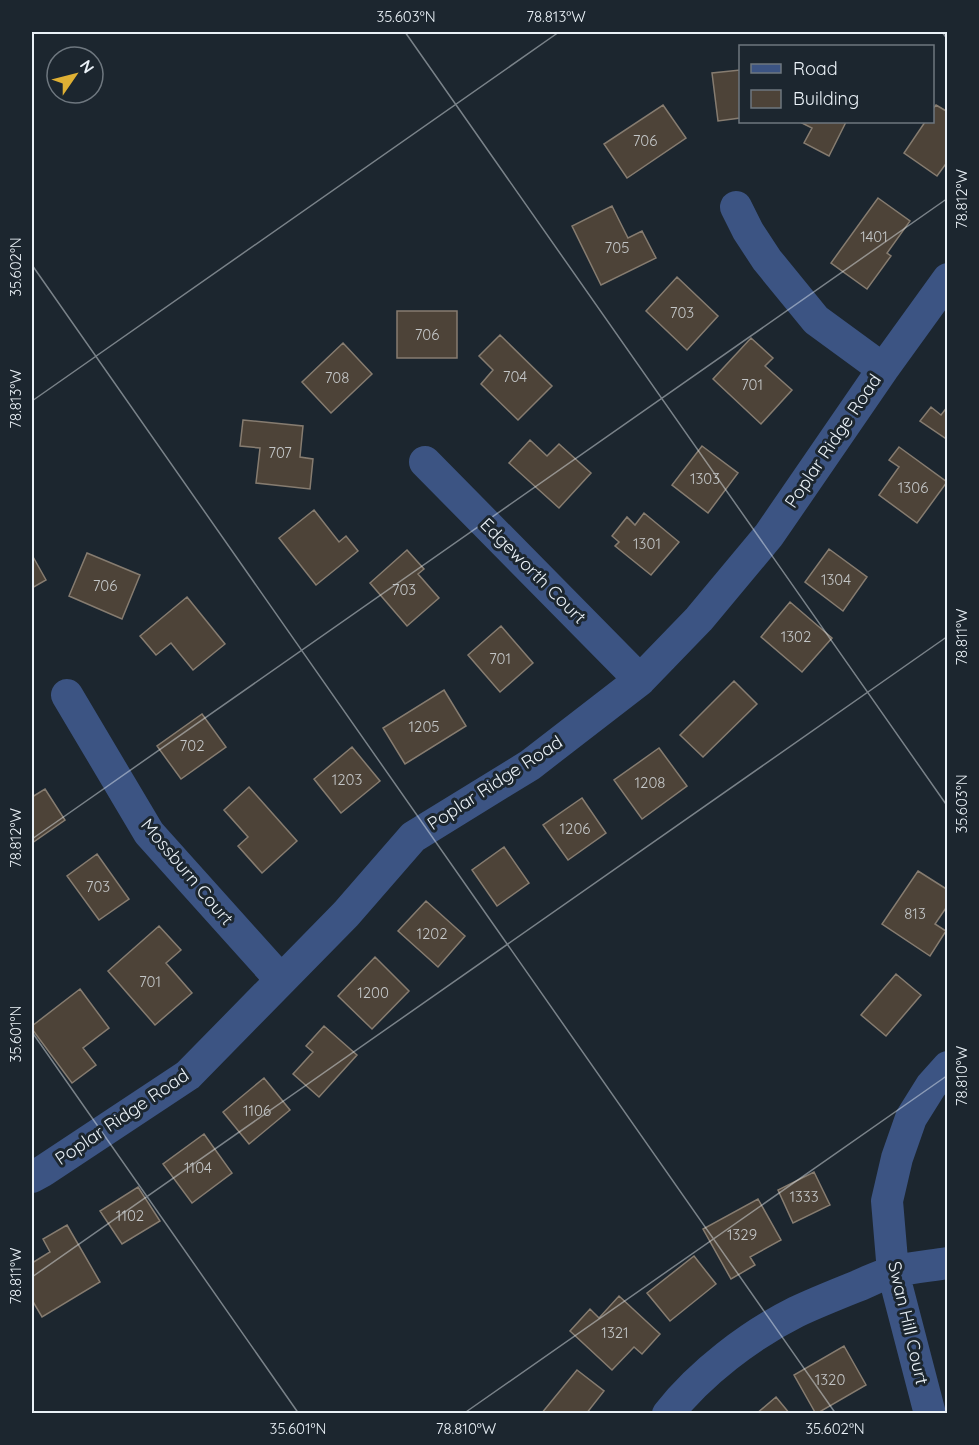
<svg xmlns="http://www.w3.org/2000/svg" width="979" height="1445" font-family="Quicksand,sans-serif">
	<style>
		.building { fill: #4d4338; stroke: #867c70; stroke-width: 1.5 }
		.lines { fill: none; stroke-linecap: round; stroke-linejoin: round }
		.minor { stroke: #3c5483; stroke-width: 32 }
		.ticks { fill: none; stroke: #eaf1f7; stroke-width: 1.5; stroke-opacity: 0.45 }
		.labels { text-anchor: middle; stroke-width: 6; stroke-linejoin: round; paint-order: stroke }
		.number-label { font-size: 15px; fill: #c3c6c7 }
		.street-label { font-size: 18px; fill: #eaf1f7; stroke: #1c262f }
		.neatline { fill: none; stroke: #eaf1f7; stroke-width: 2 }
		.ticks-label { font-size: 15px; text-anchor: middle; fill: #eaf1f7 }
	</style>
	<rect width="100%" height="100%" fill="#1c262f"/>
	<path class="building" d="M740,70v48l-22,3 -6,-48z
		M663,105l23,33 -59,40 -23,-34z
		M936,105l12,7v49l-11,15 -33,-23 21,-31h7v-12z
		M800,122h46l-17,34 -25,-13 8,-15z
		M878,198l32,23 -23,32 4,3 -24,33 -36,-26z
		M612,206l16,32 14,-7 14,27 -55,27 -29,-59z
		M677,277l41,39 -31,34 -41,-39z
		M397,311h60v47h-60z
		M500,335l52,51 -34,34 -37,-36 12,-14 -14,-14z
		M751,338l22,20 -8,8 27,24 -31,34 -48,-45z
		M343,343l29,31 -41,39 -29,-31z
		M948,406v34l-28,-19 11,-14 10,8z
		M243,420l60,6 -3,31 13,2 -3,30 -54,-6 4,-35 -20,-2z
		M530,440l17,16 12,-12 32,29 -32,35 -50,-45z
		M702,446l36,27 -30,40 -36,-28z
		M899,447l48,35 -30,41 -38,-28 20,-28 -10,-7z
		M314,510l25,32 7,-6 12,15 -42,34 -37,-47z
		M644,513l35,29 -28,33 -36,-29 4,-4 -7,-6 15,-19 8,8z
		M829,549l38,28 -24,34 -38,-29z
		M407,550l17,19 -6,5 21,24 -32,28 -37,-43z
		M87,553l53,22 -18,44 -53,-23z
		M32,555l14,25 -14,8z
		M187,597l38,47 -32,26 -22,-27 -15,12 -16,-19z
		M790,602l42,36 -30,34 -41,-35z
		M501,626l32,37 -33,29 -32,-37z
		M734,681l23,23 -54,53 -23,-22z
		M444,690l22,36 -61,38 -22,-36z
		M202,714l24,33 -45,32 -24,-33z
		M352,747l28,34 -39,32 -27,-34z
		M659,748l28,38 -45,33 -28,-39z
		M249,787l48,54 -35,32 -24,-27 10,-9 -24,-27z
		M45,789l20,31 -33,23v-46z
		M582,798l24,35 -38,27 -25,-35z
		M504,847l25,36 -32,23 -25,-36z
		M97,854l32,45 -30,21 -32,-44z
		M918,871l30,19v15l-13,19 11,7 -16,25 -48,-32z
		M426,901l39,35 -27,31 -40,-36z
		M159,926l22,24 -15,13 26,30 -37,32 -47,-54z
		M375,957l34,34 -37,38 -34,-33z
		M896,974l25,21 -35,41 -25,-21z
		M80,989l29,39 -26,20 13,17 -24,18 -40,-54v-3z
		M324,1026l33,29 -38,42 -26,-23 20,-22 -7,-6z
		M264,1078l26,32 -41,34 -26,-32z
		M204,1134l28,39 -40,30 -29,-39z
		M814,1172l16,33 -37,18 -15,-33z
		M138,1187l22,34 -38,23 -22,-33z
		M758,1199l23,41 -31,17 5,8 -24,14 -28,-50z
		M67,1225l33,57 -58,35 -10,-17v-37l18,-11 -7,-13z
		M694,1256l22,28 -46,37 -23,-28z
		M619,1296l41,38 -18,20 -8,-7 -22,23 -42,-39 20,-22 9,9z
		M844,1346l22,39 -50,29 -22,-39z
		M577,1370l27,21 -18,23h-45z
		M776,1397l14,17h-34z"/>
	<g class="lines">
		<path class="minor" d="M736,207l12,24 19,29 49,60 67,49
			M425,462l215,218
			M67,695l82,138 132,147
			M32,1177l11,-6 145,-96 158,-161 67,-77 117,-72 110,-85 59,-61 70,-84 114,-166 65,-90
			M668,1414c32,-41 82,-79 128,-102 19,-9 39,-17 59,-25 13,-5 25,-12 38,-15 18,-5 37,-6 55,-9
			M930,1414l-37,-142 -6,-71 10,-43 14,-40 20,-32 17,-19"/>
	</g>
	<path class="ticks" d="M405,32l543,775M942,32l6,8M32,265l804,1149M32,401l527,-369M32,839l916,-641M32,1032l267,382M32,1277l916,-641M463,1414l485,-339"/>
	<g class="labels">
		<g class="number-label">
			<text x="645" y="146">706</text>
			<text x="874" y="242">1401</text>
			<text x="617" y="253">705</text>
			<text x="682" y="318">703</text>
			<text x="427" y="340">706</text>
			<text x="515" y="382">704</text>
			<text x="337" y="383">708</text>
			<text x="752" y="390">701</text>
			<text x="280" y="458">707</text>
			<text x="705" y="484">1303</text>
			<text x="913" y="493">1306</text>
			<text x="647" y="549">1301</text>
			<text x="836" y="585">1304</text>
			<text x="105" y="591">706</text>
			<text x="404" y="595">703</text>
			<text x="796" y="642">1302</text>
			<text x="500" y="664">701</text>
			<text x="424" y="732">1205</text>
			<text x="192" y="751">702</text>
			<text x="347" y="785">1203</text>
			<text x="650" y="788">1208</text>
			<text x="575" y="834">1206</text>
			<text x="98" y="892">703</text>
			<text x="915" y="919">813</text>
			<text x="432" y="939">1202</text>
			<text x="150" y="987">701</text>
			<text x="373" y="998">1200</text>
			<text x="257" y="1116">1106</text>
			<text x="198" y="1173">1104</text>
			<text x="804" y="1202">1333</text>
			<text x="130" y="1221">1102</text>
			<text x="742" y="1240">1329</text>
			<text x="615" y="1338">1321</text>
			<text x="830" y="1385">1320</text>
		</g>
		<g class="street-label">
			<text transform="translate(833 441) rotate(-56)" y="6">Poplar Ridge Road</text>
			<text transform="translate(533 571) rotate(45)" y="6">Edgeworth Court</text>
			<text transform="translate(495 783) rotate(-33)" y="6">Poplar Ridge Road</text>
			<text transform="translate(187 872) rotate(50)" y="6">Mossburn Court</text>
			<text transform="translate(122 1117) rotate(-34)" y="6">Poplar Ridge Road</text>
			<text transform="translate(908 1323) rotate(77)" y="6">Swan Hill Court</text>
		</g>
	</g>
	<rect width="979" height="1445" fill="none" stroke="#1c262f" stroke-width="66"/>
	<rect x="739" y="45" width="195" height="78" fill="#1c262f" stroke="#6e777f" stroke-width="1.5"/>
	<rect x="751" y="64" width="30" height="9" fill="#3c5483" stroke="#6e777f" stroke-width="1.5"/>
	<text x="793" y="75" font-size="18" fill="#eaf1f7">Road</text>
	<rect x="751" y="90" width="30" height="18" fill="#4d4338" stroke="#6e777f" stroke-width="1.5"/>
	<text x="793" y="105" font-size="18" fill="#eaf1f7">Building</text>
	<g transform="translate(75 75) rotate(55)"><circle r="28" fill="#1c262f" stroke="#6e777f" stroke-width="1.5"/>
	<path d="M0-4.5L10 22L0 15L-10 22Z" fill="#dfb034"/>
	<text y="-9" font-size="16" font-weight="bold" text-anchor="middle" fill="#eaf1f7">N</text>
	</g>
	<rect x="33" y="33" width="913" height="1379" class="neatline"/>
	<g class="ticks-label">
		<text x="406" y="22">35.603°N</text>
		<text x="556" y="22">78.813°W</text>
		<text transform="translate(962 199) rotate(-90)" y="5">78.812°W</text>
		<text transform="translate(16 267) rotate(-90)" y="5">35.602°N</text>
		<text transform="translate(16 399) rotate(-90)" y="5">78.813°W</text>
		<text transform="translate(962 637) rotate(-90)" y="5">78.811°W</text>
		<text transform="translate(962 804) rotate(-90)" y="5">35.603°N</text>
		<text transform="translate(16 838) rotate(-90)" y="5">78.812°W</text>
		<text transform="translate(16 1034) rotate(-90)" y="5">35.601°N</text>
		<text transform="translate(962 1076) rotate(-90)" y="5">78.810°W</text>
		<text transform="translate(16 1276) rotate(-90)" y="5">78.811°W</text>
		<text x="298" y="1434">35.601°N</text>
		<text x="466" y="1434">78.810°W</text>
		<text x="835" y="1434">35.602°N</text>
	</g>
</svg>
